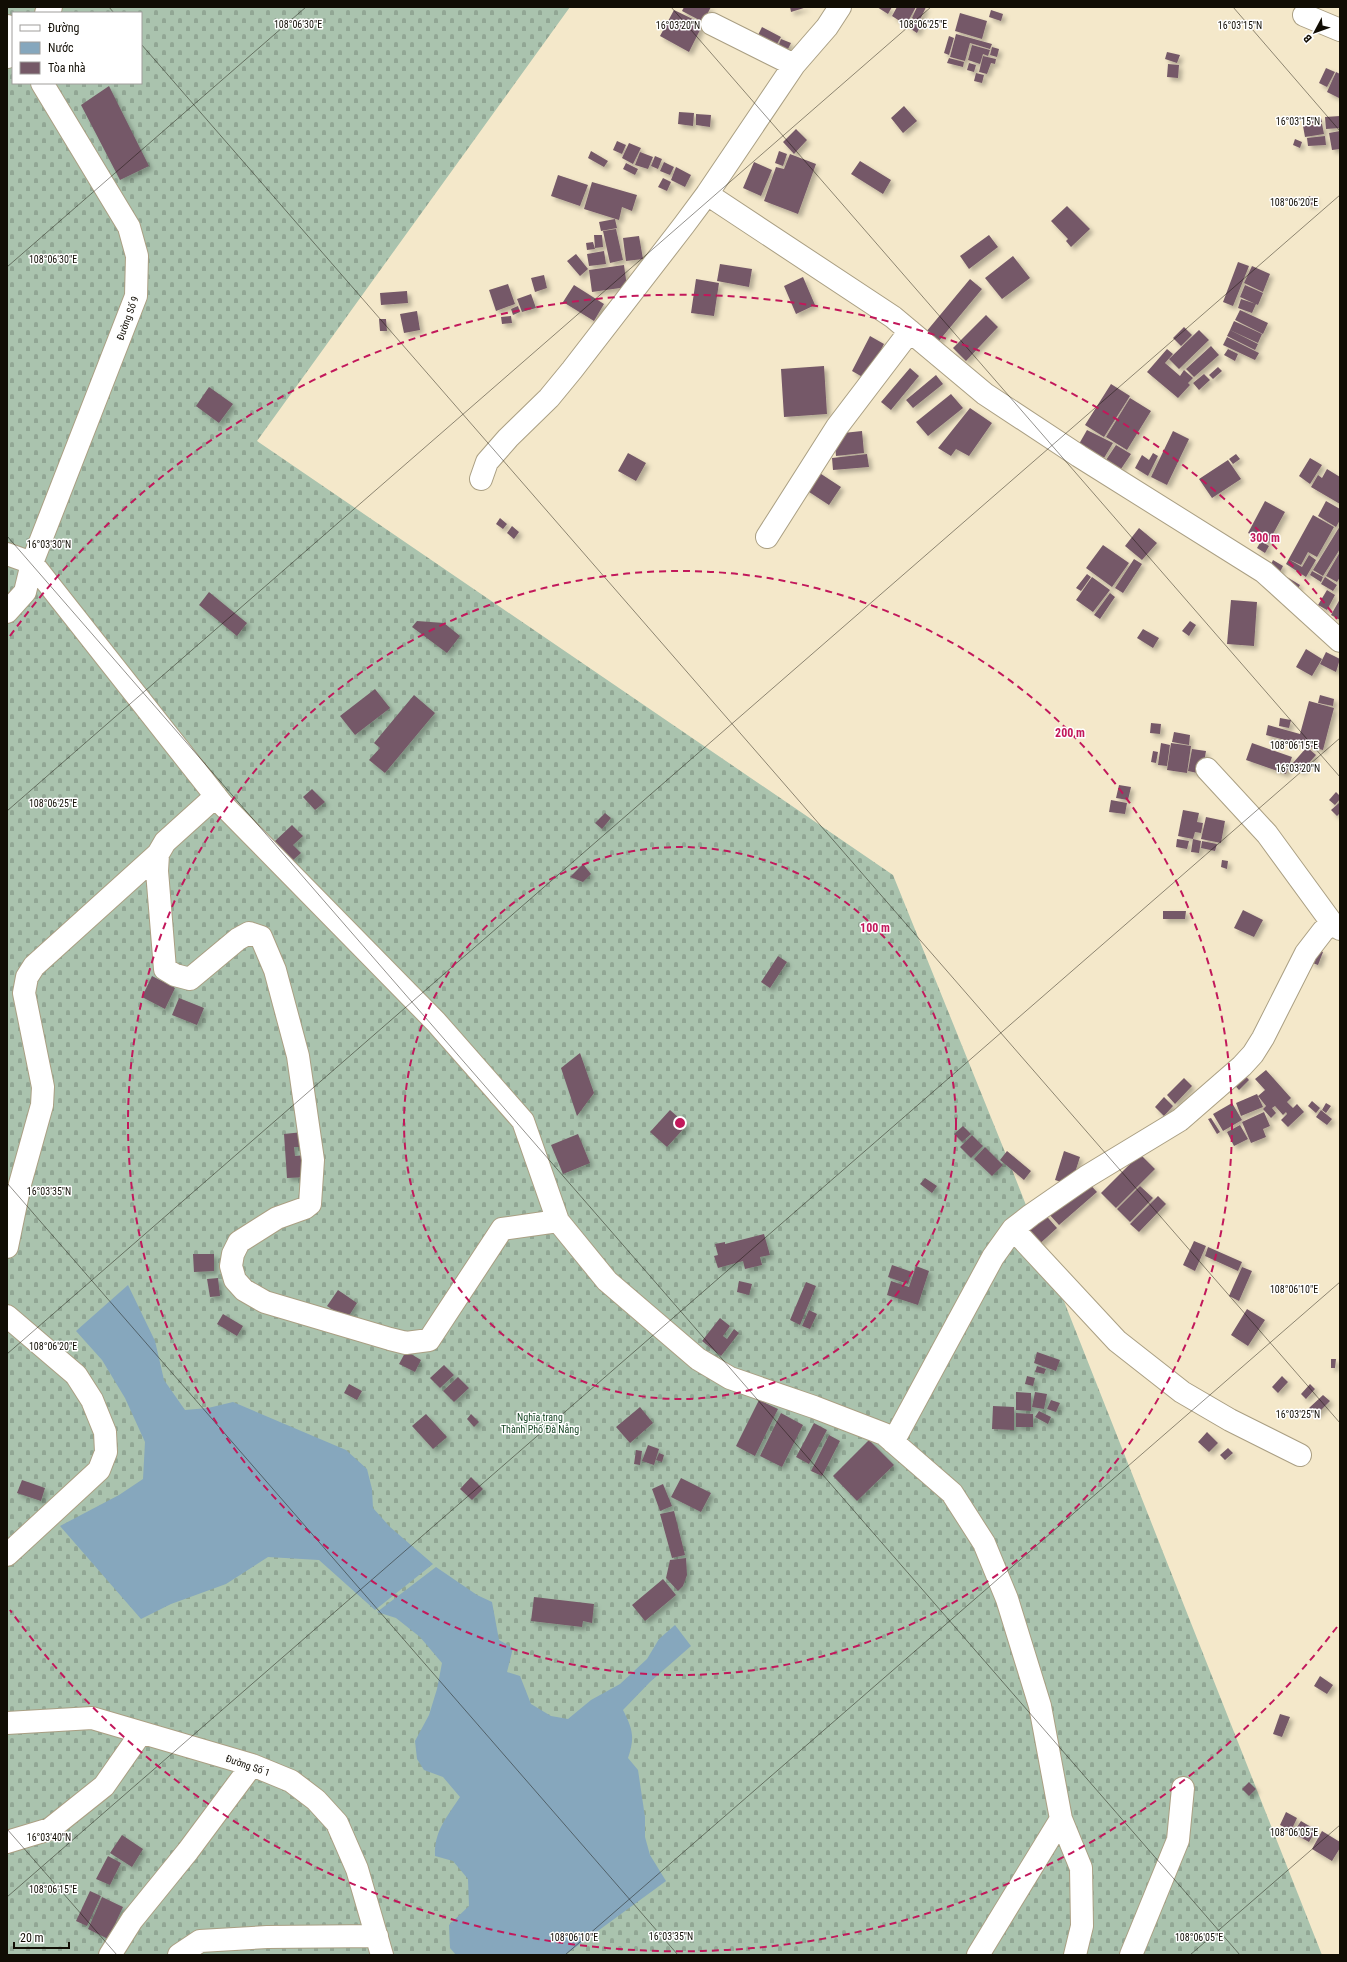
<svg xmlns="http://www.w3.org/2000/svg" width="1347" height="1962" font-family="'Roboto Condensed',sans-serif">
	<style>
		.cemetery { fill: url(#cemetery-stones); fill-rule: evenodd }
		.water { fill: #86a7bd }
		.building { fill: #755967; filter: url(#shadow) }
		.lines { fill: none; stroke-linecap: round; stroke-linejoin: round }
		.minor-casing { stroke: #aa9f83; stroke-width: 24 }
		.minor { stroke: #fff; stroke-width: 22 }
		.ticks { fill: none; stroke: #110d04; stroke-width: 1; stroke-opacity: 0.45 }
		.ring { fill: none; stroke: #c2185b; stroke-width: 2; stroke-dasharray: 7 5 }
		.labels { text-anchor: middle; stroke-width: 3; stroke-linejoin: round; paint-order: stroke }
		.street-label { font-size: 10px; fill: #110d04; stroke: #fff }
		.park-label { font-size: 10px; fill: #0b3d1a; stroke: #fff }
		.ticks-label { font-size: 10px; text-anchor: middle; fill: #110d04; stroke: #fff; stroke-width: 3; stroke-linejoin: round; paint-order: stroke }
		.centre { fill: #c2185b; stroke: #fff; stroke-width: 2 }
		.ring-label { font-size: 12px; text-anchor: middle; font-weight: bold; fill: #c2185b; stroke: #fff; stroke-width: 3; stroke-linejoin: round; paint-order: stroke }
	</style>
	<defs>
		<pattern id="cemetery-stones" width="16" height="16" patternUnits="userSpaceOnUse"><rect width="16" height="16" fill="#aac3ae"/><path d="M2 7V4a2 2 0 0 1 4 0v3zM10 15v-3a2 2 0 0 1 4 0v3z" fill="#91a694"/></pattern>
		<filter id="shadow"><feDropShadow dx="3.5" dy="3.5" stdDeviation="2" flood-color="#0004"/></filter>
	</defs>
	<rect width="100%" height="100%" fill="#f4e8ca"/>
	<path class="cemetery" d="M7,7h563l-313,434 636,434 116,287 313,793h-1315zM13,13h128v70h-128z"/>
	<path class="water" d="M128,1285l27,56 9,39 21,30 23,-2 25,-6 113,48 21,19 5,20 1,19 17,19 43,37 -58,46 -56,-50 -51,-3 -42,27 -55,20 -30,15 -81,-93 59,-31 24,-16 2,-37 -20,-44 -23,-38 -26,-29z
		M436,1567l41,28 15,7 7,38 14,8 -6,24 13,4 11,28 20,12 17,3 23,-19 29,-16 27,-25 12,-20 16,-14 16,21 -41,36 -27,28c10,20 12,27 5,48l10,12 7,47v20l5,18 16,26 -101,74h-109l-6,-7 -1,-23 20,-19 -1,-27 -15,-18 -18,-5c-1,-25 12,-39 25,-59l-17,-20 -19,-7 -7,-11 -2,-18 14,-26 8,-26 5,-26 -22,-26 -24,-19 -19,-6z"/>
	<path class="building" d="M684,7h27l-8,15 -21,-11z
		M790,7h17l-16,5z
		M877,7h15l-4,7z
		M897,7h19l-10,18 -14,-9z
		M917,7h9l-7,15 -7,-4z
		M674,10l29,14 -14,28 -29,-16z
		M991,10l12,4 -2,7 -12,-4z
		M960,13l27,8 -5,18 -27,-8z
		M912,20l9,5 -4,8 -9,-6z
		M762,27l19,10 -7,12 -18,-10z
		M956,34l36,10 -2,5 -20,-6 -5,18 -15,-4z
		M949,36l5,2 -5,17 -5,-2z
		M781,39l10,4 -5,10 -9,-4z
		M972,45l18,5 -2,6 -5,-2 -3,10 -12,-4z
		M992,47l7,2 -2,8 -7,-2z
		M1167,52l13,3 -3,8 -12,-4z
		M983,56l13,3 -1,5 -4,-1 -4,11 -8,-2z
		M949,58l15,4 -1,5 -16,-4z
		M969,63l7,2 -2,7 -7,-2z
		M1168,64l11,1 -1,13 -11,-1z
		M1326,68l9,4 -8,15 -8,-4z
		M1336,72l4,2 -1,24 -12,-6z
		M976,73l8,2 -2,8 -8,-2z
		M109,86l40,80 -29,14 -39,-75z
		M904,106l13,15 -14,12 -12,-15z
		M679,112l15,1 -1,13 -15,-2z
		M696,114l15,1 -1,12 -14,-2z
		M1340,116v12l-14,1 -1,-12z
		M1321,118l1,4 -13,2v-4z
		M1322,124l2,10 -19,3 -2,-11z
		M796,129l11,11 -13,14 -11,-12z
		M1340,131v18l-8,1 -3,-17z
		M1325,136l1,9 -18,1 -1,-8z
		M1295,139l7,3 -2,6 -7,-3z
		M617,141l9,4 -4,9 -9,-4z
		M629,143l12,5 -8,16 -11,-6z
		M591,151l17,10 -4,6 -16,-9z
		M779,151l8,3 -4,12 -8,-3z
		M640,152l13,5 -5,12 -13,-4z
		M790,154l26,10 -18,50 -34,-13 12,-34 8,2z
		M655,156l7,3 -4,10 -7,-3z
		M860,161l31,19 -8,14 -32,-20z
		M664,162l10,5 -4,8 -10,-4z
		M754,162l18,8 -11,26 -18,-8z
		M626,163l12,6 -3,6 -12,-6z
		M676,167l15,8 -6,12 -14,-7z
		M558,175l30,10 -8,21 -29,-10z
		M663,178l8,4 -4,9 -9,-4z
		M592,182l45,13 -5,16 -10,-4 -3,13 -35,-11z
		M1309,196l6,2 -2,7 -6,-1z
		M1067,206l23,23 -19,18 -5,-6 2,-2 -17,-18z
		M615,219l2,9 -16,3 -2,-9z
		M616,229l7,31 -13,3 -7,-32z
		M594,235h8l1,12 -8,1z
		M989,235l9,12 -29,22 -9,-13z
		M639,236l4,23 -17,2 -3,-23z
		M593,242l2,7 -8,1 -1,-7z
		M604,251l2,13 -17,2 -2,-12z
		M576,254l12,15 -8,7 -13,-15z
		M1013,256l17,22 -28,21 -17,-21z
		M1238,262l11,4 -16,40 -10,-4z
		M720,264l32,5 -3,18 -32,-6z
		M624,265l3,22 -35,5 -3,-22z
		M1252,266l18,8 -7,18 -19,-9z
		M544,275l3,13 -12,4 -4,-14z
		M803,277l12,28 -19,9 -12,-28z
		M696,279l23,4 -5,33 -23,-3z
		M970,279l12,10 -44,53 -12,-10z
		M508,284l7,20 -19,7 -7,-21z
		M574,285l30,19 -10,17 -31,-19z
		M1245,285l18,8 -5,12 -18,-8z
		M407,291l1,12 -27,2 -1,-12z
		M531,294l5,14 -14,4 -5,-13z
		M1241,299l15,5 -4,9 -14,-5z
		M518,306l2,6 -7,3 -2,-6z
		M1240,310l28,13 -5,11 -28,-14z
		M417,311l3,19 -16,3 -4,-19z
		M986,315l12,12 -32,34 -13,-13z
		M511,316l1,7 -10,1 -1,-7z
		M379,319h7l1,12h-7z
		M1234,321l28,13 -4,9 -28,-13z
		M1184,327l8,8 -11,11 -8,-8z
		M1199,330l10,10 -30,29 -10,-10z
		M1230,330l28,14 -3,6 -28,-14z
		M870,336l14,8 -18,35 -14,-8z
		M1227,337l32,16 -4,7 -32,-15z
		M1211,346l8,9 -25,22 -8,-8z
		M1167,349l6,5 -8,9 15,13 4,-6 9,8 -5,5 2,2 -12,13 -31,-26z
		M1228,349l10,5 -3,7 -11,-6z
		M824,366l3,48 -43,3 -3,-48z
		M1218,367l4,4 -9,8 -4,-4z
		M910,368l9,8 -28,34 -10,-8z
		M1204,374l6,6 -11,10 -6,-7z
		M936,375l7,9 -30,24 -7,-8z
		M1111,384l19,12 -26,41 -19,-12z
		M209,387l24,17 -14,19 -23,-17z
		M951,394l12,14 -35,28 -12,-14z
		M1130,398l21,13 -24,39 -21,-13z
		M970,408l22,15 -23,33 -13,-7 -5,7 -13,-8z
		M1087,430l26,13 -9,15 -25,-14z
		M862,431l2,22 -28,3 -2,-22z
		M1173,431l16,8 -22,46 -16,-8z
		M1116,445l15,9 -10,15 -15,-9z
		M628,453l18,10 -10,18 -18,-10z
		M1153,453l5,3 -10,20 -13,-8 7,-13 7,5z
		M867,454l2,13 -36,3 -1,-12z
		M1236,454l4,5 -7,5 -4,-5z
		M1310,458l12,7 -12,19 -11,-8z
		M1228,460l13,19 -29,19 -13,-19z
		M1327,469l13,8v27l-29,-17 7,-12 4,3z
		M815,470l26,17 -12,18 -26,-17z
		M1265,501l20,11 -17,31 -20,-10z
		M1326,501l14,8v11l-4,7 -18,-11z
		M1313,515l21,12 -17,30 -9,-5 -7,13 -11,-5 12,7 7,-12 7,5 -10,17 -20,-13z
		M500,518l7,6 -4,5 -7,-5z
		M512,526l7,6 -5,7 -7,-6z
		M1340,526v23l-17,27 -10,-6z
		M1139,528l18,15 -15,17 -17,-14z
		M1261,541l8,5 -4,7 -8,-5z
		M1103,545l26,18 -17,24 -26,-19z
		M1340,552v25l-3,5 -11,-6z
		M1134,559l8,5 -19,29 -8,-5z
		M1273,560l10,6 -4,8 -10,-5z
		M1312,571l11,6 -2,5 -11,-7z
		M1087,574l4,3 -10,14 -5,-3z
		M1092,577l18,13 -17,22 -17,-12z
		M1287,577l13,8 -4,7 -13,-8z
		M1325,577l12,8 -4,6 -12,-7z
		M1327,590l8,5 -8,15 -9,-5z
		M209,592l38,31 -10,13 -38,-31z
		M1110,593l5,4 -15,22 -6,-4z
		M1340,599v21l-9,-5z
		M1231,600l26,2 -3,44 -27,-2z
		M417,621l27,2 16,13 -13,17 -35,-26z
		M1190,621l6,4 -7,11 -7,-5z
		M1143,629l16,9 -6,10 -16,-10z
		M1306,649l16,10 -10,17 -16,-9z
		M1326,652l14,7 -4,13 -16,-8z
		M375,689l15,19 -35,27 -15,-19z
		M414,695l21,18 -50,60 -16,-13 11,-12 -6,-5z
		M1320,695l14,4 -1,7 -15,-3z
		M1309,701l25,7 -11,42 -57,-15 2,-10 32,9z
		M1280,718l11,2 -2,8 -10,-2z
		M1151,723l10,1 -1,10 -10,-1z
		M1174,732l16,3 -1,10 -17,-3z
		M1161,743l9,2 -3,21 -9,-1z
		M1171,743l20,3 -4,27 -20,-3z
		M1252,743l40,14 -6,17 -40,-14z
		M1307,747l9,8 -15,17 -9,-8z
		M1192,749l14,2 -4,23 -14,-3z
		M1153,751l5,1 -2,11 -5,-1z
		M1119,785l12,2 -3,13 -12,-2z
		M312,789l13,13 -10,8 -12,-13z
		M1336,792l4,4v3l-5,6 -6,-5z
		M1111,800l16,3 -2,11 -16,-2z
		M1339,803l1,10 -3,3 -6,-6z
		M1183,810l16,3 -2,9 6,1 -2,10 -6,-1 -2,7 -15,-3z
		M605,813l6,5 -9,11 -7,-6z
		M1206,817l19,4 -4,22 -20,-4z
		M292,825l11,11 -10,9 8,8 -9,8 -18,-19z
		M1177,839l12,2 -2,8 -11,-2z
		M1193,839l8,2 -2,12 -8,-1z
		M1202,841l15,3 -2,7 -14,-3z
		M1222,860l6,1 -1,8 -6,-2z
		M583,864l8,10 -8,8 -13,-5z
		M1243,910l20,10 -9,17 -20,-9z
		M1163,911h23l-1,8h-22z
		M1316,949l7,3 -5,13 -8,-3z
		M778,956l9,6 -17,26 -9,-6z
		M152,976l23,12 -10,21 -23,-12z
		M179,998l25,10 -7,17 -25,-10z
		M580,1053l14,40 -17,23 -16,-48z
		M1240,1070l9,10 -10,10 -10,-11z
		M1266,1070l25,28 -4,4 6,6 4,-4 7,8 -16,15 -7,-7 6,-6 -1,-2 -3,3 -8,-9 -3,2 4,5 -5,5 -8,-9 3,-3 -8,-10 5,11 -22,9 -5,-13 21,-9 1,2 7,-6 -10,-11z
		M1184,1078l8,8 -17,18 -8,-9z
		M1164,1097l9,9 -9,10 -9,-9z
		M1312,1101l8,7 -4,5 -8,-7z
		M1232,1103l10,17 -19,11 -10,-17z
		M1326,1103l5,3 -5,7 -4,-3z
		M670,1110l17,15 -20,22 -17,-15z
		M1321,1110l11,9 -5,6 -11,-8z
		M1264,1112l6,14 -7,3 3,8 -15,6 -9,-21z
		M1211,1118l9,14 -3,2 -9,-15z
		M1240,1125l8,14 -14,7 -7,-14z
		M963,1126l8,8 -9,8 -8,-8z
		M303,1132l1,15h-10l1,9 11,-1 2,22 -21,1 -3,-44z
		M578,1134l12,29 -27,11 -12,-29z
		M972,1135l11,11 -12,12 -11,-11z
		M985,1147l18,18 -11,11 -18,-17z
		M1007,1151l24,20 -7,9 -24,-20z
		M1064,1151l16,6 -9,28 -16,-5z
		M1140,1154l15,15 -39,39 -15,-15z
		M925,1178l12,8 -5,7 -12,-9z
		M1085,1179l12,13 -38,33 -12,-13z
		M1140,1186l13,12 -23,24 -13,-13z
		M1158,1196l8,8 -27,28 -9,-8z
		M1042,1211l15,17 -22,20 -15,-17z
		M764,1234l6,21 -10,2 2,8 -17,4 -2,-8 -25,7 -4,-12 4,-1 -3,-11 10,-2v2z
		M1194,1241l12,5 -11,25 -12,-6z
		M1208,1247l34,15 -4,9 -33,-15z
		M193,1254h21v17l-20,1z
		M892,1265l20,7 -4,12 -20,-7z
		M916,1266l13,5 -11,34 -31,-10 4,-14 18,6z
		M1242,1267l10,4 -13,30 -10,-5z
		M218,1278l2,18 -10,1 -3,-18z
		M739,1281l13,3 -3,11 -12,-3z
		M806,1282l10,4 -16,39 -10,-5z
		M338,1290l19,13 -10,16 -20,-13z
		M1247,1309l18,11 -17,26 -17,-11z
		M809,1310l8,4 -7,15 -8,-3z
		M223,1314l20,12 -6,10 -20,-12z
		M720,1318l10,8 -7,10 4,3 7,-10 5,4 -18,23 -19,-15z
		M406,1351l15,9 -6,12 -16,-8z
		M1037,1352l23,8 -4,11 -22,-8z
		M1331,1359h5l-1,9h-4z
		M444,1365l10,10 -14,13 -10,-10z
		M1037,1366l9,3 -2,5 -9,-2z
		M1027,1376l8,2 -2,8 -8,-2z
		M1282,1376l6,6 -10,11 -6,-6z
		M458,1377l11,11 -15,14 -11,-11z
		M349,1384l13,7 -5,9 -13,-7z
		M1310,1384l5,5 -9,10 -5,-5z
		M1016,1392l15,1v18l-15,-1z
		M1035,1392l12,2 -3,15 -12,-2z
		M1323,1395l7,6 -14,14 -7,-7z
		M759,1400l19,9 -23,47 -19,-10z
		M1051,1400l9,3 -4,9 -9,-3z
		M993,1406l21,1v23l-22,-1z
		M640,1407l13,16 -23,20 -14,-16z
		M1039,1411l12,6 -3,7 -13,-7z
		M781,1413l22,12 -21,42 -22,-11z
		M1016,1413l17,1v13h-17z
		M426,1414l21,23 -14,12 -21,-23z
		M471,1414l8,8 -5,5 -7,-8z
		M814,1423l13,7 -18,34 -13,-7z
		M1207,1432l11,11 -9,9 -11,-10z
		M829,1435l11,6 -18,35 -11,-5z
		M869,1440l25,25 -37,36 -24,-25z
		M648,1445l11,4 -5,16 -12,-4z
		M1228,1448l5,5 -8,7 -5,-5z
		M636,1450l6,1 -2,14 -6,-1z
		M659,1453l5,2 -2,7 -6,-2z
		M471,1477l12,12 -11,11 -12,-11z
		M681,1478l30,15 -10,19 -30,-15z
		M22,1480l23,8 -4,13 -24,-8z
		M663,1484l9,22 -12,5 -8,-22z
		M674,1511l11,44 -13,3 -12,-44z
		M686,1558l1,17 -4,11 -5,5 -12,-13 4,-18z
		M663,1579l13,16 -31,26 -13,-16z
		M534,1597l60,7 -2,19 -9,-2 -1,6 -51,-6z
		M1320,1676l13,9 -6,9 -13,-8z
		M1280,1714l10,3 -8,20 -9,-3z
		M1249,1782l7,7 -7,7 -7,-7z
		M1286,1812l11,6 -6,13 -11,-6z
		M1301,1821l15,9 -7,12 -16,-9z
		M1322,1831l18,11v6l-8,13 -20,-12z
		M122,1835l21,14 -11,18 -22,-14z
		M108,1856l13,7 -11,22 -14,-6z
		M90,1891l11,5 -14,30 -11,-5z
		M102,1897l21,10 -15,32 -20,-10z"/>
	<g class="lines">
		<g class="minor-casing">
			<path id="minor" d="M46,13l5,-6
				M1304,15l36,15
				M712,24l82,41
				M7,26l6,10
				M7,57l6,-7
				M707,194l186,123 92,77 94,62 185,116 76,69
				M481,479l6,-17 21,-24 41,-40 23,-28 112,-145 23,-31 87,-129 33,-38 13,-20
				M767,537l70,-110 73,-96
				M7,554l25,9 190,241 214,218 87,99 35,100 49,60 91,78 32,19 84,29 70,27 68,59 32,50 23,56 33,107 21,113 20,49 1,58 -7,29
				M7,612l18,-20 7,-29 104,-267 1,-40 -8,-29 -87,-144
				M1207,769l60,65 65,89 8,6
				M158,854l-1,17 8,98 10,6 15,4 48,-40 11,-6 12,4 14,33 23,86 15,104 -3,44 -5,4 -28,10 -38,24 -6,12 -2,12 4,14 9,10 21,12 125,37 16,4 23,-3 73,-111 56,-8
				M1013,1229l104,112 65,51 48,28 70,35
				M7,1247l13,-63 22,-79 1,-18 -19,-94 3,-16 7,-11 124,-112 7,-12 51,-46
				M7,1316l69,59 16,25 13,32 1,20 -7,18 -92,85
				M893,1442l100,-185 20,-28 18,-14 55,-38 94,-57 62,-54 11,-12 10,-16 43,-85 17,-22 9,-8
				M7,1723l85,-5 160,47 39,16 25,19 21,23 20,46 25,86
				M7,1842l43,-13 54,-43 37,-53
				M110,1955l22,-35 56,-69 64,-86
				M179,1955l21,-14 67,-4 110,-1
				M978,1955l83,-136
				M1131,1955l47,-115 5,-52"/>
		</g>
		<use href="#minor" class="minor"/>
	</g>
	<path class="ticks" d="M109,7l5,6M671,7l669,770M1233,7l107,124M141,44l1199,1379M7,267l299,-260M7,536l1233,1419M7,811l924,-804M7,1183l671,772M7,1354l1333,-1159M7,1829l110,126M7,1897l1333,-1159M565,1955l775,-673M1190,1955l150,-130"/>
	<g class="ring">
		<circle cx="680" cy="1123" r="276"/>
		<circle cx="680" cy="1123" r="552"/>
		<path d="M1337 1627A828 828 0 0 1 10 1610M10 636A828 828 0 0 1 1337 619"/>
	</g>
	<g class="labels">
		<g class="street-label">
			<text transform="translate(127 318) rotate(-70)" y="4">Đường Số 9</text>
			<text transform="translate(248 1765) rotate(19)" y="4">Đường Số 1</text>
		</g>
		<g class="park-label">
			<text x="540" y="1421">Nghĩa trang<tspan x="540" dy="12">Thành Phố Đà Nẵng</tspan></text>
		</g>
	</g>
	<g class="ticks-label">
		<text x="298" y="28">108°06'30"E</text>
		<text x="923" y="28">108°06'25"E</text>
		<text x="678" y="29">16°03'20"N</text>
		<text x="1240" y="29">16°03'15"N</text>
		<text x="1298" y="125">16°03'15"N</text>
		<text x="1294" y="206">108°06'20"E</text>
		<text x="53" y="263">108°06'30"E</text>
		<text x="49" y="548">16°03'30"N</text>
		<text x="1294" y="749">108°06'15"E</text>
		<text x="1298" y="772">16°03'20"N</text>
		<text x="53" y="807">108°06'25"E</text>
		<text x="49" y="1195">16°03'35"N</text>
		<text x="1294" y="1293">108°06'10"E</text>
		<text x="53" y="1350">108°06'20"E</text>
		<text x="1298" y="1418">16°03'25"N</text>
		<text x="1294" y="1836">108°06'05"E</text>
		<text x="49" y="1841">16°03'40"N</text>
		<text x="53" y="1893">108°06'15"E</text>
		<text x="671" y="1940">16°03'35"N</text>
		<text x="574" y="1941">108°06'10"E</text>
		<text x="1199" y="1941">108°06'05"E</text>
	</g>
	<circle cx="680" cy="1123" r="6" class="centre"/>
	<g class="ring-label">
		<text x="1265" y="542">300 m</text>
		<text x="1070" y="737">200 m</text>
		<text x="875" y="932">100 m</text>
	</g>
	<rect width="1347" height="1962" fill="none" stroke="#110d04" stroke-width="16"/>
	<rect x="12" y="12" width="130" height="72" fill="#ffffff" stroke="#a09e9b"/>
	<rect x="20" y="25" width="20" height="6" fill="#ffffff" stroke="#a09e9b"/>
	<text x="48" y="32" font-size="12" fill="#110d04">Đường</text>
	<rect x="20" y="42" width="20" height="12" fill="#86a7bd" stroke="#a09e9b"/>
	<text x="48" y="52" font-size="12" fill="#110d04">Nước</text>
	<rect x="20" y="62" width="20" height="12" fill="#755967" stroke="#a09e9b"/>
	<text x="48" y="72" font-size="12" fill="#110d04">Tòa nhà</text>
	<g transform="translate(1315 32) rotate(229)" stroke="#ffffff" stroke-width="3" paint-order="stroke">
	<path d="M0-3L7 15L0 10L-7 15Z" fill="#110d04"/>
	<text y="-6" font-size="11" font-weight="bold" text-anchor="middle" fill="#110d04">B</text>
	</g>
	<path d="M14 1942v6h55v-6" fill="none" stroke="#110d04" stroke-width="2"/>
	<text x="20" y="1942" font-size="12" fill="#110d04" stroke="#ffffff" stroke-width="3" paint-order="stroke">20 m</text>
</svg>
